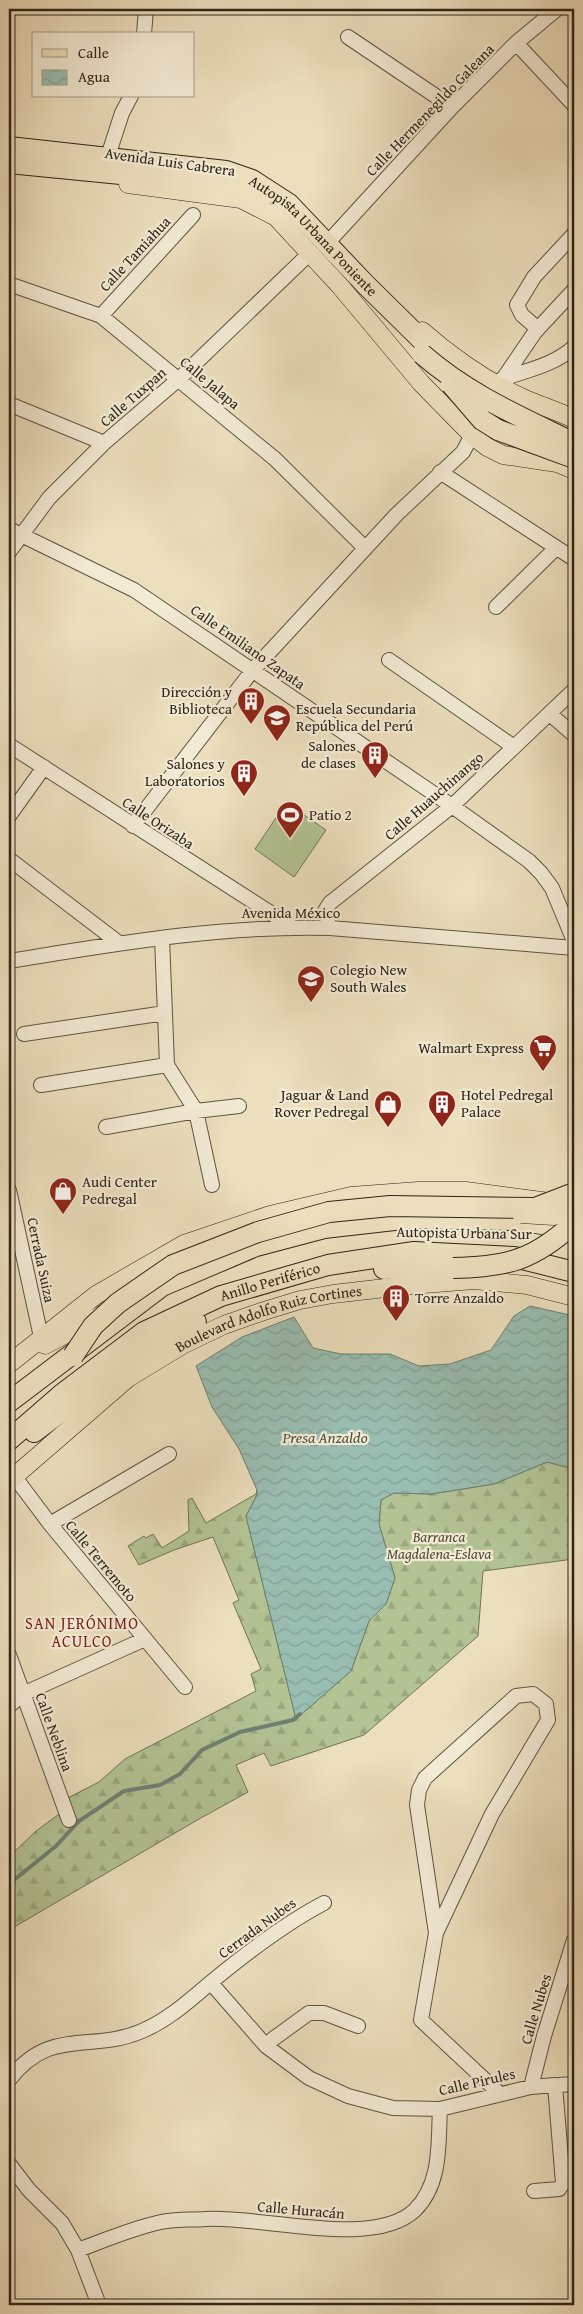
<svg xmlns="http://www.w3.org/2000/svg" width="583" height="2314" font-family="'Gentium Book Plus',serif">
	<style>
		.forest { fill: url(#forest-firs); stroke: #717456 }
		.garden { fill: #b3c394; stroke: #717456 }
		.water { fill: url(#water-waves); stroke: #6f8074 }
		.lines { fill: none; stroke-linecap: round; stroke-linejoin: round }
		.stream { stroke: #6f8074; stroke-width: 4 }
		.minor-casing { stroke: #5e5441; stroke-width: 16 }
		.major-casing { stroke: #2f2518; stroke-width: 19 }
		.highway-casing { stroke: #2f2518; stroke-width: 22 }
		.minor { stroke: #f3ead4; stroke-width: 14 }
		.major { stroke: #ecdfbd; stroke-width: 18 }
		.highway { stroke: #ecdfbd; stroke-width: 20 }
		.major-bridge-casing { stroke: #2f2518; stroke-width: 19; stroke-linecap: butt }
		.highway-bridge-casing { stroke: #2f2518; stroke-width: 22; stroke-linecap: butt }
		.major-bridge { stroke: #ecdfbd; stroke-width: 18 }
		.highway-bridge { stroke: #ecdfbd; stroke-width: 20 }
		.labels { text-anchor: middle; stroke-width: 4.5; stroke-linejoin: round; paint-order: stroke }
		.street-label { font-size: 15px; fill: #2f2518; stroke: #f3ead4 }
		.poi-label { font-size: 15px; fill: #2f2518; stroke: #f3ead4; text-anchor: start }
		.park-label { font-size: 15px; font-style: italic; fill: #504c37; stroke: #f3ead4 }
		.water-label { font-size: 16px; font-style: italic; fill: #4f5346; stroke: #f3ead4 }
		.neighbourhood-label { font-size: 16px; letter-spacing: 1px; fill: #7a1f14; stroke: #f3ead4 }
	</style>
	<defs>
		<pattern id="forest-firs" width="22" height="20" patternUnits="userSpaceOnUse" patternTransform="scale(1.25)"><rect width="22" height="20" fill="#b3c394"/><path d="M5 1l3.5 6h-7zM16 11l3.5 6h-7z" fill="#9aa77f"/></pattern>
		<pattern id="water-waves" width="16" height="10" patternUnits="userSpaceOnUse" patternTransform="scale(1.25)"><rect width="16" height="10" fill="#99bdb1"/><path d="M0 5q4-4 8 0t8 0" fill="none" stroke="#84a298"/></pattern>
	</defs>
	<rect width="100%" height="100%" fill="#ecdfbd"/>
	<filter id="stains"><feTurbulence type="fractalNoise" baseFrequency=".004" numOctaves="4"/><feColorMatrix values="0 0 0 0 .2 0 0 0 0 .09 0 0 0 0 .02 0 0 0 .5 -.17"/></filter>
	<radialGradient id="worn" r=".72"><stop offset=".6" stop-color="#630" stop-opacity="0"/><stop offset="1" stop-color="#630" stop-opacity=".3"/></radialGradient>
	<path class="forest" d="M547,1462l27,7v90l-91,12 -5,65 -114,99 -93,31 -7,-13 -28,12 12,27 -49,27 -190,111v-79l3,3 24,-23 26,-19 -2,-10 39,-20 26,-23 131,-68 -5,-17 10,-5 -28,-66 6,-3 -26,-63 -39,13 -35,15 -11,-19 16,-10 2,2 7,-4 9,14 27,-17 -1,-31 4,-2 14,25 50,-29 1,-4v5l-11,21 50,203 55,-48 18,-50 17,-17 9,-26 -16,-54 2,-24 13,-7 37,1 63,-10z"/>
	<path class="garden" d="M286,803l40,27 -32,47 -39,-28z"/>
	<path class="water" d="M530,1306l44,10v153l-27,-7 -53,22 -63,10 -37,-1 -13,7 -2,24 16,54 -9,26 -17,17 -18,50 -55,48 -50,-203 11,-21v-5l-18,-41 -27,-42 -16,-41 46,-29 52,-20 19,31 28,6h49l29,12 31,-2 41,-14 23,-34z"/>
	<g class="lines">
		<path class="stream" d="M9,1884l47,-38 23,-25 45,-30 36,-6 20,-11 22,-24 38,-18 53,-12 7,-6"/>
		<g class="minor-casing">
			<path id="minor" d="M144,34l2,-25
				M348,37l104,70
				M516,43l58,62
				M109,153l13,-40 9,-17
				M331,239l121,-132 64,-64 41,-34
				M9,284l92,32 174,143 90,89
				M101,316l92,-101
				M538,329l-16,-14 -5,-10 17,-28 40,-43
				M503,379l32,-47 39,-42
				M500,380c26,-10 53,-14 74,-33
				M9,404l95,39
				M440,472l134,87
				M9,529l125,61 318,216 77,55 12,12 11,15 22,53
				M9,552l40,-54 55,-55 76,-65 130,-125
				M496,607l60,-59
				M389,660l125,87
				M550,714l24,21
				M9,745l282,181
				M9,816l35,-49
				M133,826l119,-155 145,-157 66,-62 9,-17
				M9,859l110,84
				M330,928l-5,-17 5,-8 122,-97 122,-116
				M162,938l5,127 29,46 16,74
				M9,961c106,-17 213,-36 321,-33l244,20
				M24,1034l141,-21
				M41,1085l126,-20
				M106,1127l90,-16 43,-5
				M9,1190l32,147
				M14,1476l36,48 135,163
				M50,1524l119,-70
				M9,1655l60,165
				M9,1706l14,-12 122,-55
				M436,1933l-19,-128 2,-15 6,-12 91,-82 17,-2 13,10 2,16 -56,94 -56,119 -15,87 79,74
				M211,1983l55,63 43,32 39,18 45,12 47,1 91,-22 24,-2 8,98 -4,6 -25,2
				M266,2046l7,-7 36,-26h15l34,13
				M9,2080c41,-54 82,-27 133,-49 26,-11 47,-30 68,-48 35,-29 74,-59 114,-80
				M559,2085l15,-1
				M531,2087l13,-51 30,-96
				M9,2164l20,26 33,33 16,27 21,55
				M78,2250c27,-10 55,-22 83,-28 14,-3 31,-2 45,-3 54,-4 167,31 209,-9 27,-27 23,-67 25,-101"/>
		</g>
		<g class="major-casing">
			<g id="major">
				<path d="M128,184l113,15 35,18 64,69 81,97 51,52 15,12 16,8 54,8 17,7"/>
				<path d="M422,331c31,27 65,51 103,68 16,7 33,12 49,20"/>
				<path d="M45,1345l56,-30"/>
				<path d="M9,1364l87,-69 88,-51 86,-29 81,-19 67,-5h48l83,11"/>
				<path id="s1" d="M9,1481l119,-103 56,-34 40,-19 40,-14 36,-11 33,-6 78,-9 63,-5 53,5 47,12"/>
			</g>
		</g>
		<g class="highway-casing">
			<g id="highway">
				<path id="s2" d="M9,147l217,24 26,9 37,24 76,80 65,64"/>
				<path d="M9,163l183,18 55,10 14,7"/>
				<path d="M384,1269l25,-2 44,1"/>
				<path d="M9,1402l153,-116 94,-40 68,-18 88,-10 104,2 58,9"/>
				<path d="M34,1432l85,-64 77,-46"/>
				<path id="s3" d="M9,1440l53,-46 82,-62 77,-36 107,-31 86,-13 100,5 60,15"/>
			</g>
		</g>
		<use href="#minor" class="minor"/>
		<use href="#major" class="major"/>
		<use href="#highway" class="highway"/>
		<g class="major-bridge-casing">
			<path id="major-bridge" d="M521,1214l33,2 20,-6"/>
		</g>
		<g class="highway-bridge-casing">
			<path id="highway-bridge" d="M422,354c47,41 97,62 152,89
				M451,384l31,36 16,10 76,28
				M453,1268c54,-1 81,-8 121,-45
				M73,1356l20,-30 25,-23 55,-38 85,-33 71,-20 61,-6 145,2 39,-15"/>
		</g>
		<use href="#major-bridge" class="major-bridge"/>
		<use href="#highway-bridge" class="highway-bridge"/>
	</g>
	<defs>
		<g id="building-pin" transform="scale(1.4375)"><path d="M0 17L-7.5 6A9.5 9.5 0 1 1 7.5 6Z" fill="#8f2418" stroke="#f3ead4"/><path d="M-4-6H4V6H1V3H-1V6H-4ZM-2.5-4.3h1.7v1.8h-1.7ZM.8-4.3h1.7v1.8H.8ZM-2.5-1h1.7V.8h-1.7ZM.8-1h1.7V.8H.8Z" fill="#fff"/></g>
		<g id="school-pin" transform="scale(1.4375)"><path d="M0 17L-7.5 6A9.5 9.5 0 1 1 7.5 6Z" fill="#8f2418" stroke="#f3ead4"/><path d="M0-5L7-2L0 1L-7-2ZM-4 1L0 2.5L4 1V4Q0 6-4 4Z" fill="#fff"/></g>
		<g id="stadium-pin" transform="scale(1.4375)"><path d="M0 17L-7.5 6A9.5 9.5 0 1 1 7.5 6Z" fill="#8f2418" stroke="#f3ead4"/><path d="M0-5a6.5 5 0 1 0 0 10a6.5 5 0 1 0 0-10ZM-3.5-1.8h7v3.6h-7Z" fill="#fff"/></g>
		<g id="supermarket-pin" transform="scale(1.4375)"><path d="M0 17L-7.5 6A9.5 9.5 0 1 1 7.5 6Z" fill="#8f2418" stroke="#f3ead4"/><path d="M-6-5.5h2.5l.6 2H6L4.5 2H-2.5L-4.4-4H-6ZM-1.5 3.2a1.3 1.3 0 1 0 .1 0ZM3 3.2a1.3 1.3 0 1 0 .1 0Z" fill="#fff"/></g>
		<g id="shop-pin" transform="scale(1.4375)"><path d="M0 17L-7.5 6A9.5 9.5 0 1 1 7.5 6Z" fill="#8f2418" stroke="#f3ead4"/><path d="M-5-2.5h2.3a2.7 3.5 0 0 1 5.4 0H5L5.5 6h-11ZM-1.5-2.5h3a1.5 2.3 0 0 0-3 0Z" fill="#fff"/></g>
	</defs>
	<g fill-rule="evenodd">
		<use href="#building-pin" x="251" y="701"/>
		<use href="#school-pin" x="277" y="718"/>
		<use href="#building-pin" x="375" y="755"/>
		<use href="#building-pin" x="244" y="773"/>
		<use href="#stadium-pin" x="290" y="815"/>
		<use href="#school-pin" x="311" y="979"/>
		<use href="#supermarket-pin" x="543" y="1048"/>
		<use href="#shop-pin" x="388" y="1104"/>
		<use href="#building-pin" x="442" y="1104"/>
		<use href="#shop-pin" x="63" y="1191"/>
		<use href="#building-pin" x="396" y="1298"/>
	</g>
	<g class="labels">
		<g class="street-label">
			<text transform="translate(430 110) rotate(-46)" y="5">Calle Hermenegildo Galeana</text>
			<text transform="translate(170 162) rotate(8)" y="5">Avenida Luis Cabrera</text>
			<text dy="5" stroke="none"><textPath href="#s2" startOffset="329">Autopista Urbana Poniente</textPath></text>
			<text transform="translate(135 254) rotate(-47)" y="5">Calle Tamiahua</text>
			<text transform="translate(210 383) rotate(40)" y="5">Calle Jalapa</text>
			<text transform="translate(133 397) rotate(-41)" y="5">Calle Tuxpan</text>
			<text transform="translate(248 647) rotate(35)" y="5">Calle Emiliano Zapata</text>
			<text transform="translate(434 796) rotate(-41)" y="5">Calle Huauchinango</text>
			<text transform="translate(158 823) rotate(33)" y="5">Calle Orizaba</text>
			<text x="291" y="918">Avenida México</text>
			<text transform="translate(464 1233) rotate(1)" y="5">Autopista Urbana Sur</text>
			<text transform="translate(41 1260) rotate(78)" y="5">Cerrada Suiza</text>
			<text dy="5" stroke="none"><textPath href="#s3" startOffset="309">Anillo Periférico</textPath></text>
			<text dy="5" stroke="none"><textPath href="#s1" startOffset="312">Boulevard Adolfo Ruiz Cortines</textPath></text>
			<text transform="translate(101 1561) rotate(50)" y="5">Calle Terremoto</text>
			<text transform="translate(54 1732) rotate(70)" y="5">Calle Neblina</text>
			<text transform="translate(257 1928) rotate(-36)" y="5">Cerrada Nubes</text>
			<text transform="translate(536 2009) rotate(-73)" y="5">Calle Nubes</text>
			<text transform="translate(477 2082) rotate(-13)" y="5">Calle Pirules</text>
			<text transform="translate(301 2210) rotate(5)" y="5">Calle Huracán</text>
		</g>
		<g class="poi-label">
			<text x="232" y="697" text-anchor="end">Dirección y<tspan x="232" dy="17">Biblioteca</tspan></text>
			<text x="296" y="714">Escuela Secundaria<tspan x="296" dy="17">República del Perú</tspan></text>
			<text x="356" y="751" text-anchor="end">Salones<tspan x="356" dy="17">de clases</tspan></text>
			<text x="225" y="769" text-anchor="end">Salones y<tspan x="225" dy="17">Laboratorios</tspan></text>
			<text x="309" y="820">Patio 2</text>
			<text x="330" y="975">Colegio New<tspan x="330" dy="17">South Wales</tspan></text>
			<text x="524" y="1053" text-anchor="end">Walmart Express</text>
			<text x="369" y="1100" text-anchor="end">Jaguar &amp; Land<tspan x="369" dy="17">Rover Pedregal</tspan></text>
			<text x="461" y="1100">Hotel Pedregal<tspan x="461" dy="17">Palace</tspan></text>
			<text x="82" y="1187">Audi Center<tspan x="82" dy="17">Pedregal</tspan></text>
			<text x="415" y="1303">Torre Anzaldo</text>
		</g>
		<g class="park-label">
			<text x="439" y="1542">Barranca<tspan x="439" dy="17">Magdalena-Eslava</tspan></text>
		</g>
		<g class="water-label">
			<text x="325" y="1443">Presa Anzaldo</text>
		</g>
		<g class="neighbourhood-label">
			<text x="82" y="1629">SAN JERÓNIMO<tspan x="82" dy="18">ACULCO</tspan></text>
		</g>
	</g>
	<rect width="583" height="2314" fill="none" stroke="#ecdfbd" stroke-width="30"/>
	<rect x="10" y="10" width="563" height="2294" fill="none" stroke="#2f2518" stroke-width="2.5"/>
	<rect x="15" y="15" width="553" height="2284" fill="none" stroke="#2f2518"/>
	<rect x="32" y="32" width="162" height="65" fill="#f3ead4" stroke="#a59b89"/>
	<rect x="42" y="49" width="25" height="8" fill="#ecdfbd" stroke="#a59b89"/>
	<text x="78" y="58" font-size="15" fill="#2f2518">Calle</text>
	<rect x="42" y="70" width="25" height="15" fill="url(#water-waves)" stroke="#a59b89"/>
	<text x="78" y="82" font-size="15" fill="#2f2518">Agua</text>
	<rect width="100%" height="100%" filter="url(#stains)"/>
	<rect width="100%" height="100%" fill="url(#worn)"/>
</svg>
